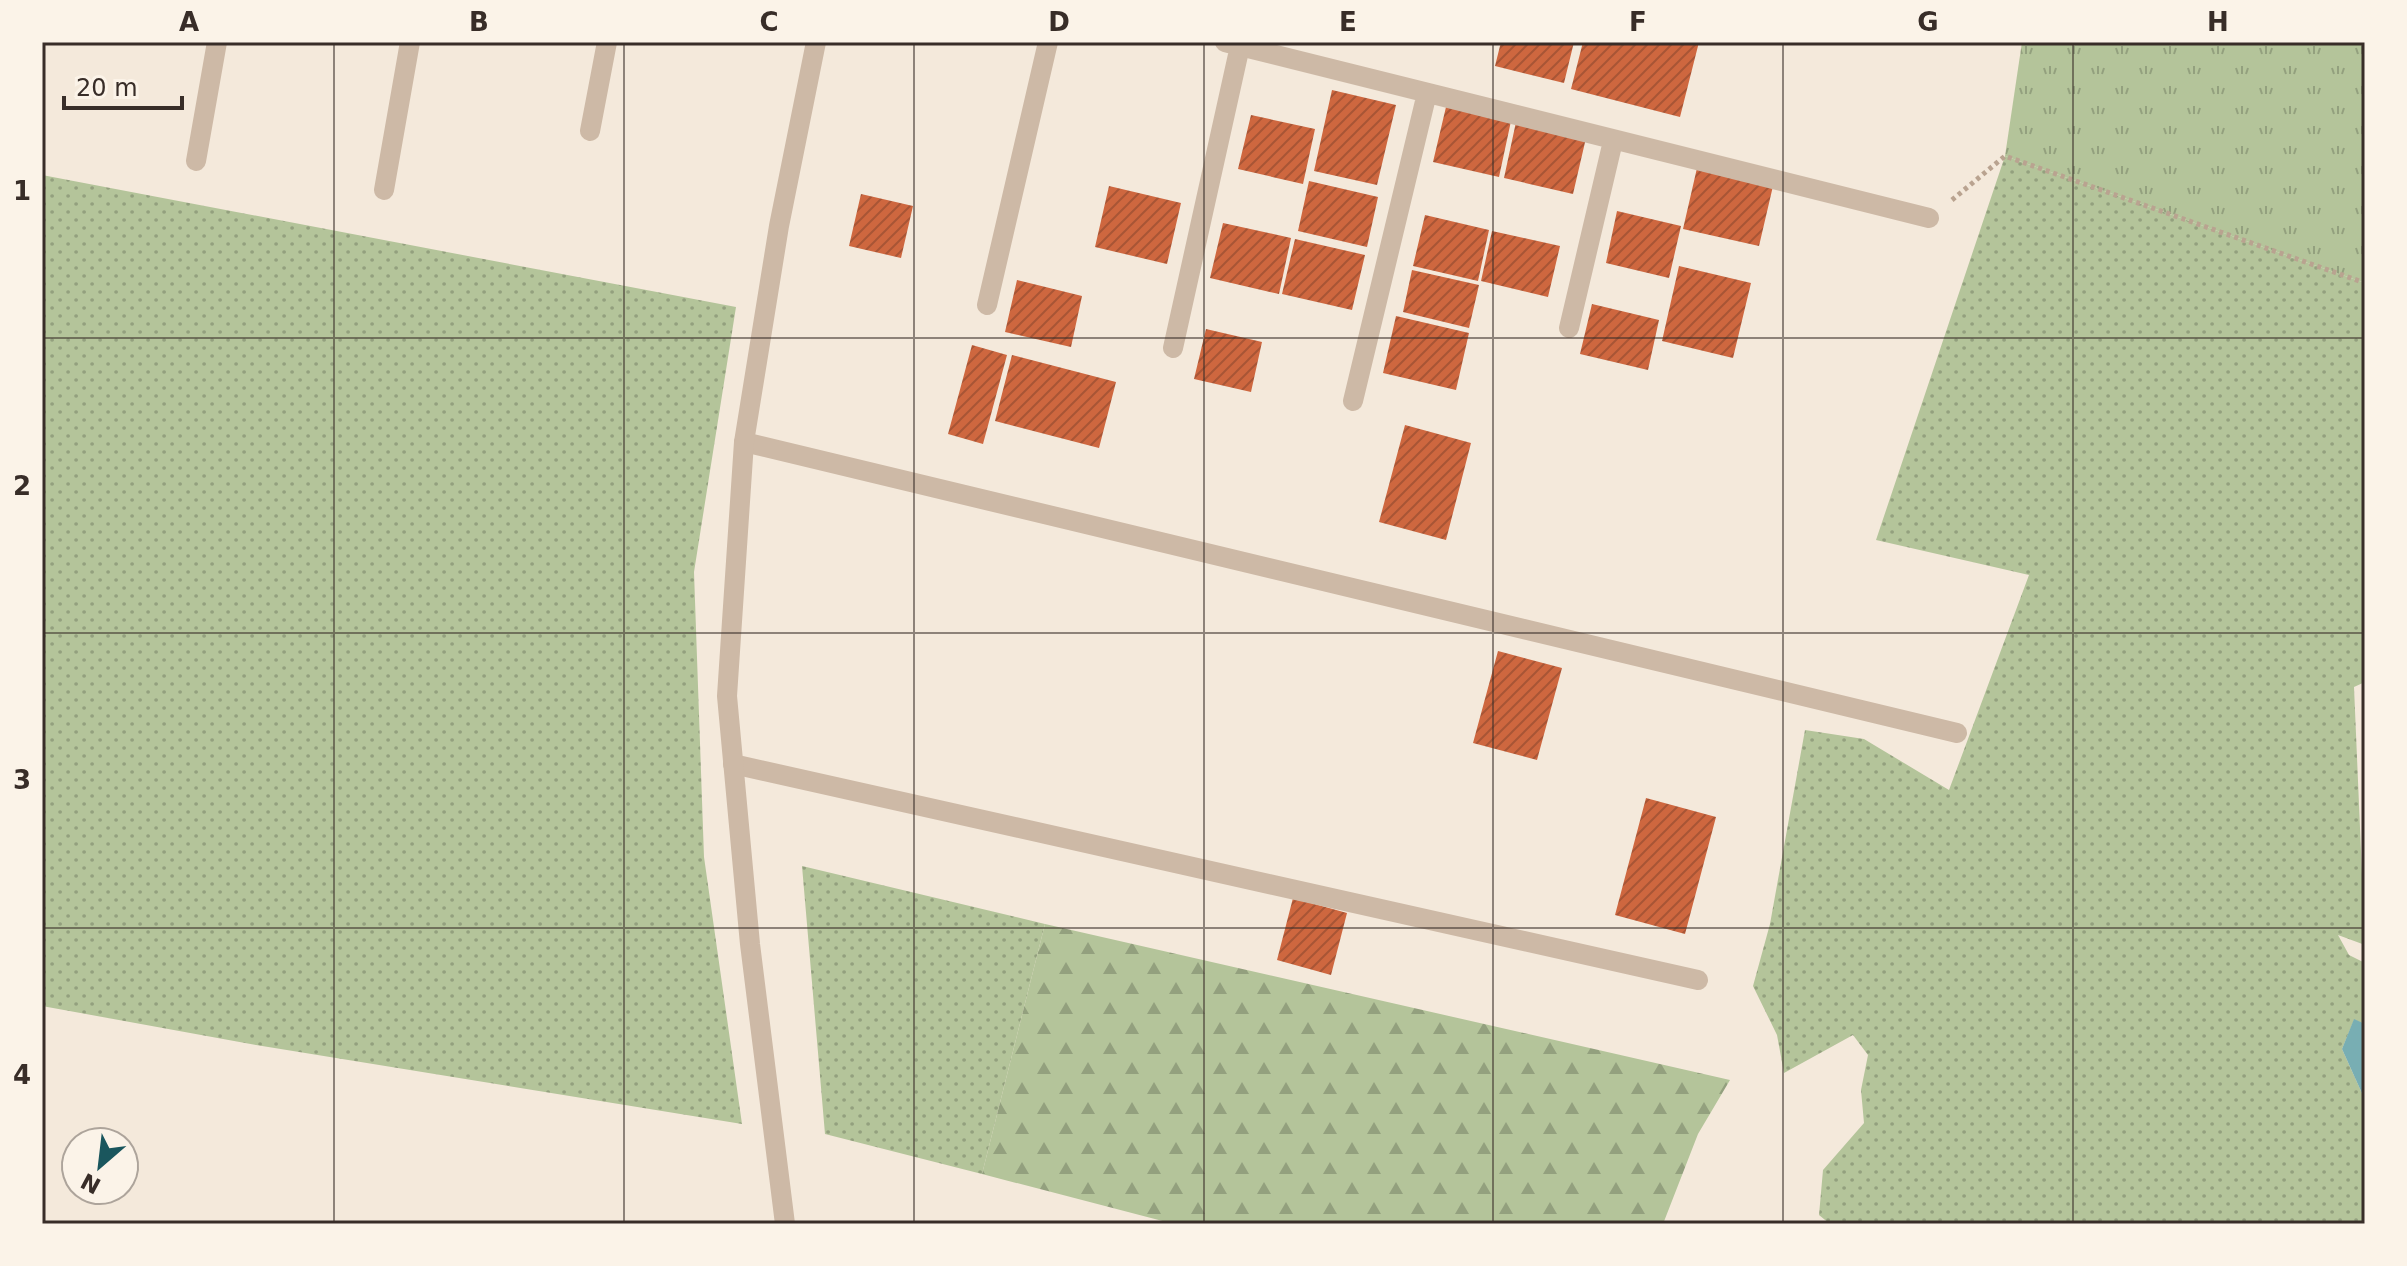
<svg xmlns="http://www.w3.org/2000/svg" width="2407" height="1266" font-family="'DejaVu Sans',sans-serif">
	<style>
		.grass { fill: url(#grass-dots) }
		.forest { fill: url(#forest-firs) }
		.park { fill: url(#park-tufts) }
		.water { fill: #78aeb3 }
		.building { fill: url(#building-hatch) }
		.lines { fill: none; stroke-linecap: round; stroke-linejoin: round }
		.path { stroke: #b9a390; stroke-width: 5; stroke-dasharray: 4 4; stroke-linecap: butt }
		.service { stroke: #cdb9a6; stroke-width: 20 }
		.minor { stroke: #cdb9a6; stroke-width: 20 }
		.tertiary { stroke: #cdb9a6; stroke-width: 20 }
		.grid { fill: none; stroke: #382d28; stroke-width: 2; stroke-opacity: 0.55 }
		.neatline { fill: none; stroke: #382d28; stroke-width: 3 }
		.grid-label { font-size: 26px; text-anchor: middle; font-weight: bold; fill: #382d28 }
	</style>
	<defs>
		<pattern id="grass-dots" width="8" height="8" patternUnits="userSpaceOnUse" patternTransform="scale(2)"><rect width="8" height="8" fill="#b4c49a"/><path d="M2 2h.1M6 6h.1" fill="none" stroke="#93a07e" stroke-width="1.8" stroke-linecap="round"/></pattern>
		<pattern id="forest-firs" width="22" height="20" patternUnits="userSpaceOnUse" patternTransform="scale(2)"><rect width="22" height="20" fill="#b4c49a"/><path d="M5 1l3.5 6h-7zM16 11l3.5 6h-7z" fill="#93a07e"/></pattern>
		<pattern id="park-tufts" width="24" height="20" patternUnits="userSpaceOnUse" patternTransform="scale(2)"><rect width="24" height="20" fill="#b4c49a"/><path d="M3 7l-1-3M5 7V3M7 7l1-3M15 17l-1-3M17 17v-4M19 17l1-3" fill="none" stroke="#93a07e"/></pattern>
		<pattern id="building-hatch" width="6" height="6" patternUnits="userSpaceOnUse" patternTransform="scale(2)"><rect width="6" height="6" fill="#ce673f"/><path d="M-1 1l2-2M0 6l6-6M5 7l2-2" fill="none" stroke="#a85535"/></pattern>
	</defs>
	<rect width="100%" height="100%" fill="#f4e9db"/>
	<path class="grass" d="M2005,156l360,127v399l-11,5 11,258 -27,-10 11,20 16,8v61l-11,-4 -12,29 23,51v124h-535l-11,-9 4,-45 41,-47 -3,-33 7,-35 -15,-20 -69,38 -7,-38 -24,-49 17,-62 35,-194 59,9 85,51 80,-215 -153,-35z
		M42,175l694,132 -42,265 10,285 38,267 -486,-79 -214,-39z
		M802,866l243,58 -63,250 -157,-40z"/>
	<path class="forest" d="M1045,924l685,156 -32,54 -35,90h-489l-192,-50z"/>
	<path class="park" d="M2022,42h343v241l-360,-127z"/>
	<path class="water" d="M2354,1019l11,5v76l-23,-51z"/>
	<path class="building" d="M1501,42h73l-10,41 -69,-17z
		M1583,42h116l-19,75 -109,-28z
		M1332,90l64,15 -19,80 -63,-14z
		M1446,107l65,14 -12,56 -66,-15z
		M1251,115l64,14 -12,55 -65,-15z
		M1516,122l70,16 -13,56 -69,-16z
		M1697,168l76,18 -14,60 -76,-17z
		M1309,181l69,16 -11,50 -69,-16z
		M1109,186l72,17 -14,61 -72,-17z
		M861,194l52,12 -12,52 -52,-12z
		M1617,211l64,15 -12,52 -63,-15z
		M1425,215l64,15 -11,51 -65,-15z
		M1223,223l68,15 -12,56 -69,-16z
		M1492,231l68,15 -12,51 -67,-16z
		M1295,239l70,16 -13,55 -70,-16z
		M1679,266l72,17 -18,75 -71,-17z
		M1412,270l67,15 -10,43 -66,-16z
		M1017,280l65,16 -11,51 -66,-15z
		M1592,304l67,16 -11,50 -68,-16z
		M1396,316l73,17 -13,57 -73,-17z
		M1206,329l56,13 -11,50 -57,-13z
		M972,345l35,10 -24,89 -35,-10z
		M1012,355l104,27 -17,66 -104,-27z
		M1405,425l66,18 -25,97 -67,-18z
		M1498,651l64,17 -25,92 -64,-17z
		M1646,798l70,19 -31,117 -70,-19z
		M1293,898l54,15 -16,62 -54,-15z"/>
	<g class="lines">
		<path class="path" d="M1952,200l53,-44 360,127"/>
		<path class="service" d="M733,764l965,216"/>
		<path class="minor" d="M1240,46l689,172
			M590,131l17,-89
			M196,161l21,-119
			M384,190l26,-148
			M987,305l61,-263
			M1569,328l44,-187
			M1173,348l67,-302 -15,-4
			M1353,401l74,-308
			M744,442l1213,291"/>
		<path class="tertiary" d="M785,1224l-35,-280 -23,-248 17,-254 35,-216 37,-184"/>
	</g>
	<path class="grid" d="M334,42v1182M624,42v1182M914,42v1182M1204,42v1182M1493,42v1182M1783,42v1182M2073,42v1182M42,338h2323M42,633h2323M42,928h2323"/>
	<rect width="2407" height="1266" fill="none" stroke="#fbf3e8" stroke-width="88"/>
	<g transform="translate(100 1166) rotate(208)"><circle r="38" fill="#fbf3e8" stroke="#ada49b" stroke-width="2"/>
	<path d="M0-6L14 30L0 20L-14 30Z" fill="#1a565d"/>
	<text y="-12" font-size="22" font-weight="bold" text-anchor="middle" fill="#382d28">N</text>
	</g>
	<path d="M64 96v12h118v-12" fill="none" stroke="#382d28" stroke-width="4"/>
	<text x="76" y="96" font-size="24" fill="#382d28" stroke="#fbf3e8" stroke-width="6" paint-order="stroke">20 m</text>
	<rect x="44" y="44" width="2319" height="1178" class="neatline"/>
	<g class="grid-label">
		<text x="189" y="31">A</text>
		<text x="479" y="31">B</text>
		<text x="769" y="31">C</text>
		<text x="1059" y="31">D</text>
		<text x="1348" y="31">E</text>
		<text x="1638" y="31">F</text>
		<text x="1928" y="31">G</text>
		<text x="2218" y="31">H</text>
		<text x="22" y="200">1</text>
		<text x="22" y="495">2</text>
		<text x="22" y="789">3</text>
		<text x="22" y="1084">4</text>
	</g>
</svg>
